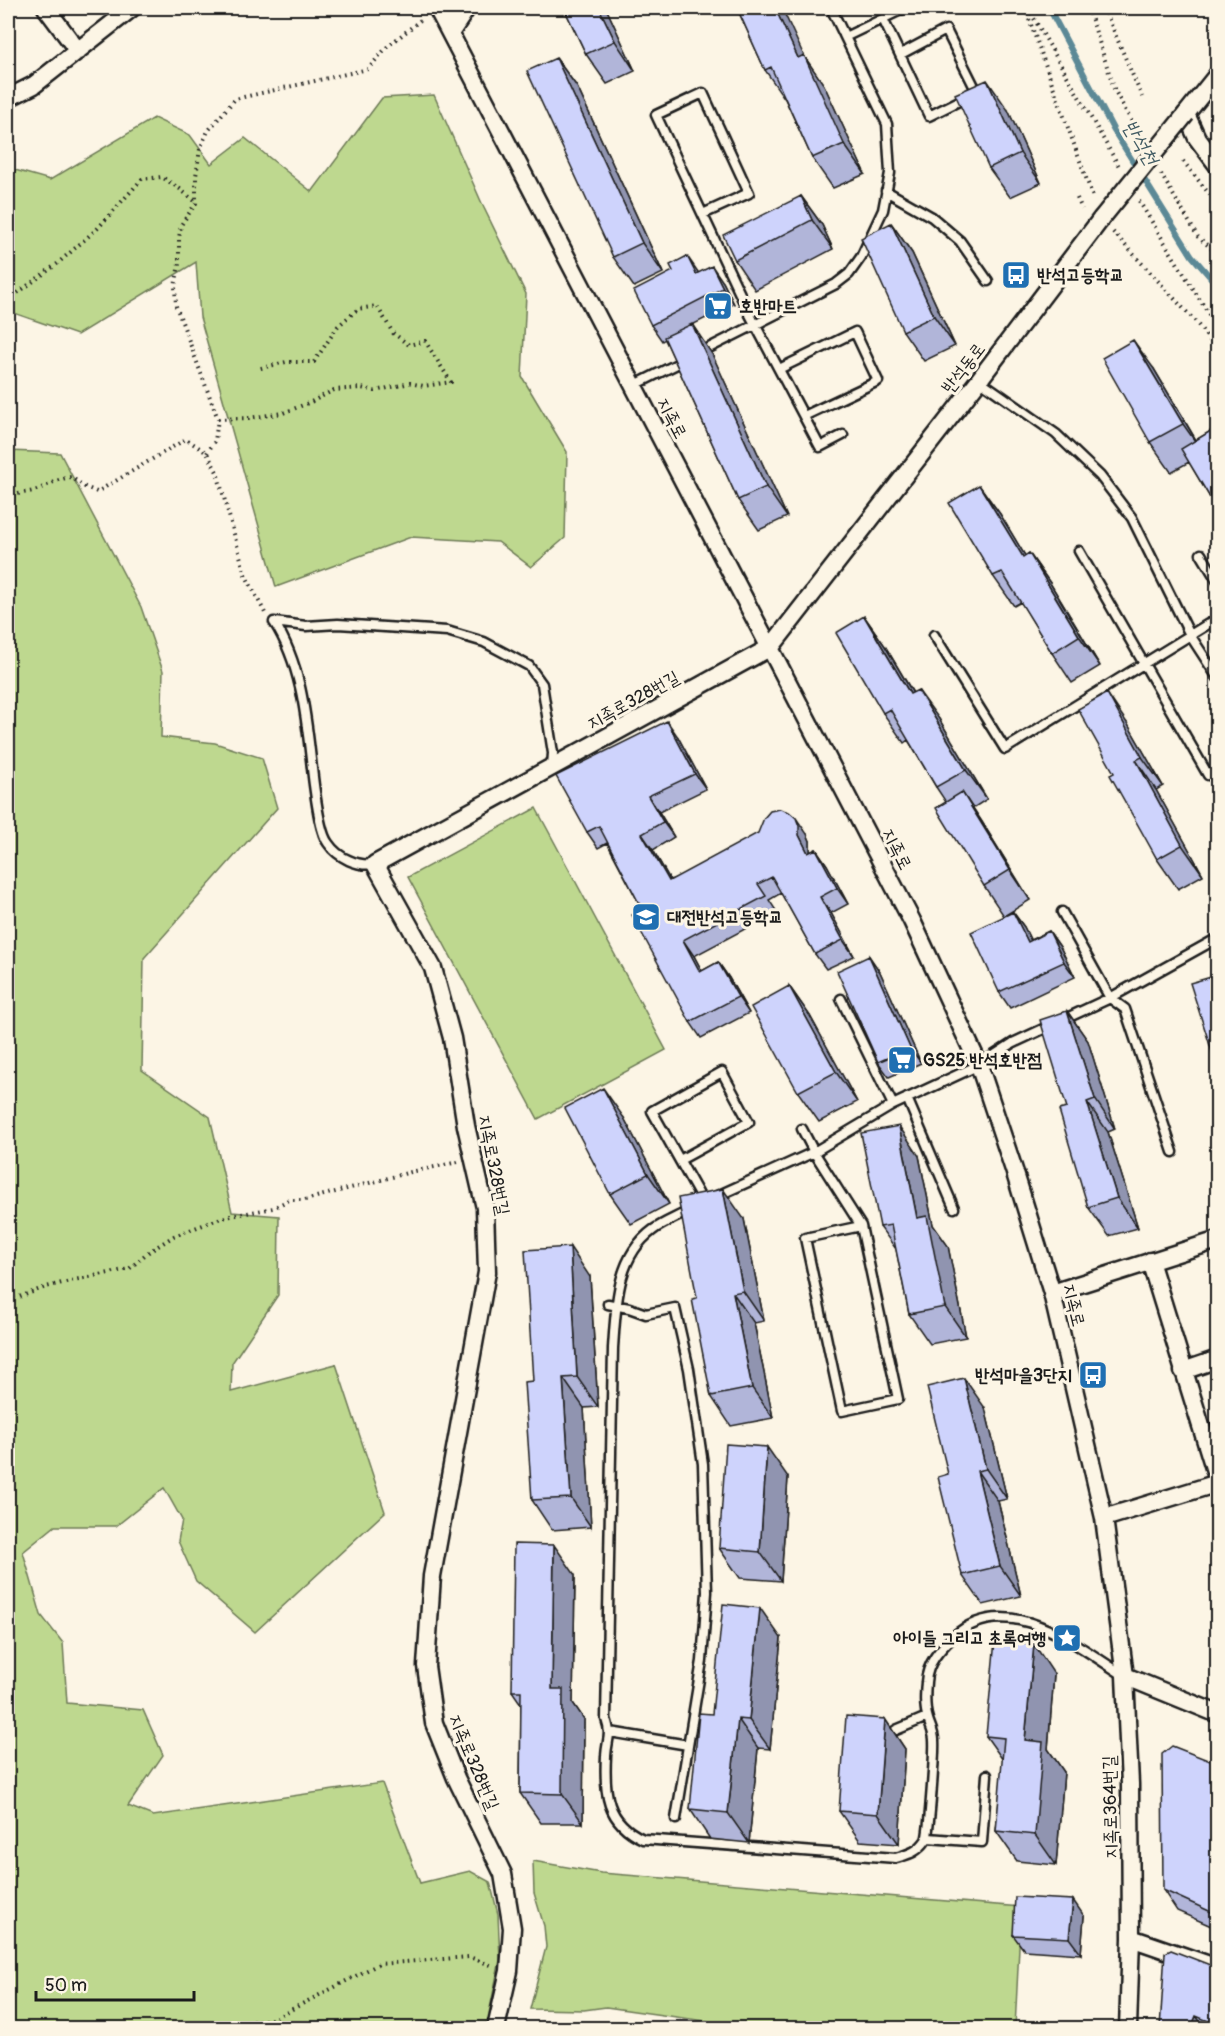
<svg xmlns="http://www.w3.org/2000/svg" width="1225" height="2036" font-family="Pangolin,'Poor Story',sans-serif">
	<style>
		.green { fill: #bed88f; stroke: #6d7a56; stroke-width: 1.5 }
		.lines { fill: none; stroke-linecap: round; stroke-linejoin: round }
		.stream { stroke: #5c8996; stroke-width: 6 }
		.service-casing { stroke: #1c1c1c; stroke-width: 13 }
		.minor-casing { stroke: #1c1c1c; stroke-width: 21 }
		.path { stroke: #1c1c1c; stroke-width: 4; stroke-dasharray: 1.5 4.5; stroke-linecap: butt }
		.service { stroke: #fcf5e5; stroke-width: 8 }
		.minor { stroke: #fcf5e5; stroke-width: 16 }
		.minor-bridge-casing { stroke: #1c1c1c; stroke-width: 21; stroke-linecap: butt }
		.minor-bridge { stroke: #fcf5e5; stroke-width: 16 }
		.wall { fill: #b1b5d9; stroke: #1c1c1c; stroke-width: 1.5 }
		.shaded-wall { fill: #9094b0; stroke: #1c1c1c; stroke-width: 1.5 }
		.building { fill: #ced3fc; stroke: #1c1c1c; stroke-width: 1.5 }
		.labels { text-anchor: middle; stroke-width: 6; stroke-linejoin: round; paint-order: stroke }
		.poi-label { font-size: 18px; font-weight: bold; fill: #1c1c1c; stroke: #fcf5e5; text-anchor: start }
		.street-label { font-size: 18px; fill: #1c1c1c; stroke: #fcf5e5 }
		.water-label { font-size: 20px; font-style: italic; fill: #415b63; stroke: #fcf5e5 }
	</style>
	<rect width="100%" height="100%" fill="#fcf5e5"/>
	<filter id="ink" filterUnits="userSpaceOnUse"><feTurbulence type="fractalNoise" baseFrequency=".0167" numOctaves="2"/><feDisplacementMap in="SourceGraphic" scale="12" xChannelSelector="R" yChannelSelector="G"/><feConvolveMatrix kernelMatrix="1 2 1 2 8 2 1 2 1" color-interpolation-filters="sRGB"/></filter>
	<g filter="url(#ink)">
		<path class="green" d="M434,95l50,113 42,86 -4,83 45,75 -2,86 -34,29 -33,-25 -87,-5 -135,50 -76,-270 -4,-55 -119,73 -63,-22 -6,-7v-138l42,12 104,-62 36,17 21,29 34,-26 67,54 70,-94z
			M8,451l52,2 81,154 22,64 -2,66 54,6 47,15 15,50 -133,150 -2,112 68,47 22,95 47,4 -1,79 -46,68 -1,29 105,-28 49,148 -130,120 -59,-51 -18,-40 4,-21 -18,-32 -48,38h-61l-32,26 18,63 22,28 4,60 76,7 20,45 -35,51 25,10 229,-33 38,100 50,-12 20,11 8,32 2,46 -14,68h-478z
			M536,808l130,242 -128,69 -130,-242z
			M533,1861l68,12 420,34 -6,121h-261l-148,-21 -22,3 -54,-1 16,-62 -2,-21 -10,-33z"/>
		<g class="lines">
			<path class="stream" d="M1049,8l65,123 78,125 26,30"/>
			<g class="service-casing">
				<path id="service" d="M883,19l46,97 48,-24 -31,-62 -45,24
					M845,37l60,-29
					M886,191l46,26 28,24 28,40
					M703,214l46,-21 -46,-100 -47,22 92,196 72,136 23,-12
					M699,353l137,-69 13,-10 12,-17 22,-47 7,-37 -3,-49 -56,-116
					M779,369l76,-37 23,49 -74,35
					M979,380l77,54 44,42 32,42 58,117 28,43
					M633,386l52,-26
					M1079,551l129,224
					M1201,554l17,28
					M274,622l32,4 32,-2 109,7 37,11 45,24 13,18 11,69 -1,14
					M274,622c31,48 33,109 40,163 2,14 6,48 14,58 10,15 30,24 47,21
					M934,635l71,114 213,-131
					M1062,912l48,86 15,11 48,143
					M841,999l52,106
					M907,1098l47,110
					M802,1129l12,23 47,74 37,173 -56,12 -37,-173 56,-12
					M680,1160l69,-38 -27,-50 -70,39 51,91
					M717,1196l97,-44 79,-47 86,-40 34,-22 97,-45 108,-60
					M690,1210c-12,7 -26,12 -37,20 -37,27 -37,77 -40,118l-7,371c6,17 1,20 0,37 -2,37 0,66 37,83l253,19c13,-4 22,-6 30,-18 3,-6 9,-88 8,-100 0,-7 -4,-14 -6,-21 -4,-12 -3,-25 -2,-37 1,-19 14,-33 27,-45 55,-49 124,9 172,39
					M608,1304l21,4 17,6 29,-6 14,61 14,95 4,128 -5,69 -26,158
					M896,1730l31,-13
					M610,1732l78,13
					M928,1838l54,4 5,-67"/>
			</g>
			<g class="minor-casing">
				<path id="minor" d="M46,8l32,43
					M437,8l475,913 67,144 35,105 38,123 52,225 21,158 5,108 1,154 -3,90
					M451,32l16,-24
					M1218,74l-32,40 11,24 21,28
					M8,98l26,-13 98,-77
					M1150,1261l68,220
					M1052,1293l166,-53
					M1183,1371l35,-12
					M1104,1518l114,-35
					M1125,1676l93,38
					M1131,1938l87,30
					M496,2028l13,-57 3,-43 -9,-54 -47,-96 -22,-55 -8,-57 6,-90 55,-304 -2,-64 -19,-82 -14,-88 -19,-70 -58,-104 396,-217 208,-267 122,-161"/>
			</g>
			<path class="path" d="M1025,8l69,192
				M1028,8l92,160
				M1088,8l27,83 28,51
				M1104,8l38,89
				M1183,161l35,44
				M1161,174l37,63 20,17
				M1077,198l5,11
				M1139,201l79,128
				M1113,232l82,89 23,30
				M8,300l49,-36 41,-36 44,-49 20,-2 18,12 16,13
				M218,419l31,-1 34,-5 28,-11 23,-12 27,-2 14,3 35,-8 14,3 27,-4 -26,-41 -16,4 -16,-12 -16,-27 -19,3 -20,17 -24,36h-28l-29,7
				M207,453l8,-12 3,-22 -42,-113 -1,-19 4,-23v-26l2,-13 15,-22v-27l4,-27 8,-18 27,-32 133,-30 19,-22 36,-29
				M8,500c8,-9 20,-6 31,-11 11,-5 19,-10 32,-12l14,10 12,5 89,-53 21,14 10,19 28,102 20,39
				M8,1298l11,-1 27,-10 28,-7 55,-11 18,-16 27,-17 47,-18 52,-10 16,-8h16l106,-28 47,-10
				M211,2028l6,-2 56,-7 106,-55 90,-7 22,8"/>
			<use href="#service" class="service"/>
			<use href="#minor" class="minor"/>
			<g class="minor-bridge-casing">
				<path id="minor-bridge" d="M1101,219l85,-105"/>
			</g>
			<use href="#minor-bridge" class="minor-bridge"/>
		</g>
		<path class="wall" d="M564,8h42l29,63 -28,13 -21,-30z
			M737,8l67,48 20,29 41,89 -32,14 -21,-30 -27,-59 -20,-29z
			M556,58l21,29 86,186 -29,14 -21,-30z
			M1008,110l33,73 -31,14 -21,-29z
			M801,196l21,29 11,24 -78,41 -20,-30z
			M891,223l21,30 43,93 -31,15 -21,-30z
			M699,273l24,9 11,22 -42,21 20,29 75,163 -28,13 -21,-30 -73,-161 -3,2 -11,-16z
			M1154,369l42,71 18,-11 4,6v76l-29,-49 -18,10 -21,-30z
			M979,485l21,29 25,42 4,-3 21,30 50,83 -28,17 -20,-30 -31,-51 -7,4 -21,-30z
			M864,616l21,30 28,47 26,26 48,80 -14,9 9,14 48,78 -26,16 -20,-30 -38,-84 -10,-15 -28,-47 -4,3 -21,-30z
			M1127,723l36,63 -7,4 47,85 -25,14 -21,-30 -43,-86z
			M678,737l28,52 -47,23 15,25 -21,13 17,30 137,-46 3,7v11l6,-3 11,16 21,39 -17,9 23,43 -28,13 -11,-15 -34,-61 -12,7 8,12 -83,44 8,15 16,-9 11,16 20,35 -48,25 -11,-16 -48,-113 -35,-66 -9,5 -11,-16z
			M1013,912l11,15 6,13 19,-9 11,16 15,30 -65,31 -11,-16z
			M869,956l11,16 41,91 -32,14 -11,-15z
			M789,986l21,30 47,86 -38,20 -21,-30z
			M1067,1011l21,30 27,88 -7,3 30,96 -29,8 -21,-29 -21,-99z
			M624,1118l45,86 -38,20 -21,-30z
			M919,1156l14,69 15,21 18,91 -36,7 -21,-30 -13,-65 -16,-22z
			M744,1219l20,102 -10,2 19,95 -42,8 -20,-30 -14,-98z
			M590,1277l8,130 -14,1 7,119 -39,3 -20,-30 1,-119z
			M985,1408l22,91 -9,2 23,95 -38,9 -21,-30 -14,-101z
			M788,1477l-7,104 -41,-3 -21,-30z
			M575,1575l-2,128 11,16 -1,104h-42l-21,-30 1,-89 -9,-13z
			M781,1638l-11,111 -12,-1 -9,95 -39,-4 -20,-30 22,-95z
			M1054,1674l-6,75 16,23 -8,93 -39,-4 -21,-30 7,-71 -17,-24z
			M885,1719l20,30 -6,95 -39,-3 -21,-30z
			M1218,1764v165l-41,-18 -14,-21z
			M1084,1916l-3,38 -57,-4 -11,-15z
			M1218,1968v60h-58z"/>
		<path class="shaded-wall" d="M599,8h7l29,63 -20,-30z
			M775,8h7l22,48 20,29 41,89 -21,-30 -46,-86z
			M556,58l21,29 86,186 -21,-30z
			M987,80l21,30 33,73 -21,-30z
			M801,196l21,29 11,24 -21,-29z
			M891,223l21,30 43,93 -21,-30z
			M687,256l11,16 9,18 -11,-16z
			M712,266l11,16 11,22 -11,-16z
			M692,324l20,30 75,163 -21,-30z
			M1133,340l21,29 50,85 -21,-30z
			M979,485l21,29 44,73 -21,-30z
			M1029,553l21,30 50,83 -21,-30z
			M864,616l21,30 46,78 -21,-30z
			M918,690l21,29 48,80 -21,-29z
			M1107,693l20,30 36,63 -21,-29z
			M667,721l11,16 28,52 -11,-15z
			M1136,760l20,30 47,85 -21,-30z
			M962,792l20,30 48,78 -20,-30z
			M648,796l11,16 15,25 -11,-15z
			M796,818l11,16 3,7v10l9,18 -11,-16 -9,-18z
			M642,834l11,16 27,47 -11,-16z
			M816,849l11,16 21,39 -11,-16z
			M820,897l11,16 23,43 -11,-16z
			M1013,912l11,15 15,30 -11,-15z
			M1049,931l11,16 15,30 -11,-15z
			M683,940l11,16 17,32 -11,-16z
			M869,956l11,16 41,91 -11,-15z
			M718,962l11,16 20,35 -11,-16z
			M789,986l21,30 47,86 -21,-30z
			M1067,1011l21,30 27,88 -20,-30z
			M603,1088l21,30 45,86 -21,-30z
			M1087,1102l21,30 30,96 -21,-30z
			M899,1126l20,30 14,69 15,21 18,91 -21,-30 -28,-89z
			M723,1189l21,30 20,102 -21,-30z
			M570,1247l20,30 8,130 -21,-30z
			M733,1293l21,30 19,95 -21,-30z
			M563,1378l21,30 7,119 -20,-29z
			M964,1378l21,30 22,91 -21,-30z
			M767,1447l21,30 -7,104 -21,-29z
			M977,1471l21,30 23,95 -21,-30z
			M554,1545l21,30 -2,128 11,16 -1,104 -21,-29 -10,-105z
			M760,1608l21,30 -11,111 -21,-29z
			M1034,1644l20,30 -6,75 16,23 -8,93 -21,-30 -10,-95z
			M738,1719l20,29 -9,95 -21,-30z
			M885,1719l20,30 -6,95 -21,-30z
			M1073,1900l11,16 -3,38 -12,-16z
			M1196,2016l9,12h-14z"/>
		<path class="building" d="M564,8h35l16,33 -29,13z
			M737,8h38l23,50 6,-3 40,89 -32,14 -41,-91 -6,3z
			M556,58l86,185 -29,14 -86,-186z
			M987,80l33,73 -31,15 -34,-74z
			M801,196l11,24 -77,40 -12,-25z
			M891,223l43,93 -31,15 -42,-93z
			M687,256l9,18 16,-8 11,22 -72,37 -17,-34 39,-20 -3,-6z
			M692,324l74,163 -28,13 -74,-163z
			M1133,340l50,84 -33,18 -48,-84z
			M1214,429l4,7v75l-37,-62z
			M979,485l44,72 6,-4 50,83 -27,17 -50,-81 -9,4 -44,-73z
			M864,616l46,78 8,-4 48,80 -30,17 -46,-78 -7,4 -47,-80z
			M1107,693l35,64 -6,3 46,85 -25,14 -47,-84 4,-2 -36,-64z
			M667,721l28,53 -47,22 15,26 -21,12 27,47 89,-48 6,-15 6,-7 10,-2 9,3 7,6 3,8v9l9,18 8,-4 21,39 -17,9 23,43 -28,14 -43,-77 -14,7 8,12 -83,44 17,32 18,-10 20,35 -48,25 -58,-107 10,-6 -43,-83 -12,6 -31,-56z
			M962,792l48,78 -26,16 -48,-78z
			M1013,912l15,30 21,-11 15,31 -65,30 -28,-60z
			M869,956l41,92 -32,14 -41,-91z
			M1218,975v85l-3,1 -25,-78z
			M789,986l47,86 -38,20 -47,-85z
			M1067,1011l28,88 -8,3 30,96 -29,9 -29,-97 8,-2 -27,-88z
			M603,1088l45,86 -38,20 -45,-86z
			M899,1126l18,92 10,-2 18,91 -36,7 -18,-89 -11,2 -19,-94z
			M723,1189l20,102 -10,2 19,95 -41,8 -19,-97 5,-1 -19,-100z
			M570,1247l7,130 -14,1 8,120 -39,2 -8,-118 9,-1 -8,-131z
			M964,1378l22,91 -9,2 23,95 -38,9 -24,-98 10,-3 -21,-87z
			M726,1444l41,3 -7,105 -41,-4z
			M514,1544l40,1 -2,144h11l-1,105 -42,-1 1,-102h-9z
			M723,1604l37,4 -11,112 -11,-1 -10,94 -38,-4 9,-96 13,1z
			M995,1640l39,4 -9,96 18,2 -8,93 -39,-4 8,-93 -18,-2z
			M846,1716l39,3 -7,95 -39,-3z
			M1172,1746l46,18v151l-55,-25 -1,-136z
			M1015,1897l58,3 -4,38 -56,-3z
			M1171,1950l47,18v57l-22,-9 -5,12h-31l5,-75z"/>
	</g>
	<defs>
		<g id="bus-square" transform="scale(1.5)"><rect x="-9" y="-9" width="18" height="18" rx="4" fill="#1f6fb2" stroke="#fcf5e5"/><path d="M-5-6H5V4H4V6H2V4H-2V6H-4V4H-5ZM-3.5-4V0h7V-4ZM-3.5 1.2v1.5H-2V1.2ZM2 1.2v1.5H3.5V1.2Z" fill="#fff"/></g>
		<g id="supermarket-square" transform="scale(1.5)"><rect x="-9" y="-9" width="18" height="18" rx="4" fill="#1f6fb2" stroke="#fcf5e5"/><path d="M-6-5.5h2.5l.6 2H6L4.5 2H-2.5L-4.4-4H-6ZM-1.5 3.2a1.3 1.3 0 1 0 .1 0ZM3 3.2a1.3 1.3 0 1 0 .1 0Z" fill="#fff"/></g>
		<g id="school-square" transform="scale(1.5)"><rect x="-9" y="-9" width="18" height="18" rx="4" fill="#1f6fb2" stroke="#fcf5e5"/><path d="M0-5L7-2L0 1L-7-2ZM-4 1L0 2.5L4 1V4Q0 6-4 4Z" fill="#fff"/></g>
		<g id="sight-square" transform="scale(1.5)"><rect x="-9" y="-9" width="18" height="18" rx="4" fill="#1f6fb2" stroke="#fcf5e5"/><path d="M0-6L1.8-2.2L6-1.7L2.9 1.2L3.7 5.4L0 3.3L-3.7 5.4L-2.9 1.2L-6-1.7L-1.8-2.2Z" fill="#fff"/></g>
	</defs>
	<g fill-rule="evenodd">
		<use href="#bus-square" x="1016" y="275"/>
		<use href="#supermarket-square" x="718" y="306"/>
		<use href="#school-square" x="646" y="917"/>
		<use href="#supermarket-square" x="902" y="1060"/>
		<use href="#bus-square" x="1093" y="1375"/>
		<use href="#sight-square" x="1067" y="1638"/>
	</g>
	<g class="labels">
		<g class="poi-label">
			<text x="1037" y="281">반석고등학교</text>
			<text x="739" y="312">호반마트</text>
			<text x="667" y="923">대전반석고등학교</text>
			<text x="923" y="1066">GS25 반석호반점</text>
			<text x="1072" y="1381" text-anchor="end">반석마을3단지</text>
			<text x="1046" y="1644" text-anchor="end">아이들 그리고 초록여행</text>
		</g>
		<g class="street-label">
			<text transform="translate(963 368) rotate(-52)" y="6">반석동로</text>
			<text transform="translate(672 418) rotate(62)" y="6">지족로</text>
			<text transform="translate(633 700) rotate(-29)" y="6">지족로328번길</text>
			<text transform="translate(897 849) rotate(63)" y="6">지족로</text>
			<text transform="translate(494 1165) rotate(79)" y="6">지족로328번길</text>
			<text transform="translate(1074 1305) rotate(76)" y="6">지족로</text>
			<text transform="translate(474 1762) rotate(67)" y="6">지족로328번길</text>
			<text transform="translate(1110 1807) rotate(-91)" y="6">지족로364번길</text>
		</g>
		<g class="water-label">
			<text transform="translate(1141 142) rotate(59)" y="7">반석천</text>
		</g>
	</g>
	<rect width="1225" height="2036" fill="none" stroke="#fcf5e5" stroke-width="30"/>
	<rect x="15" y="15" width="1195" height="2006" fill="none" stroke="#1c1c1c" stroke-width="2" filter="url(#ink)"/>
	<path d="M36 1991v9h158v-9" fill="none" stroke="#1c1c1c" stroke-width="3"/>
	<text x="45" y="1991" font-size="18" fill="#1c1c1c" stroke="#fcf5e5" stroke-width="4.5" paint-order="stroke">50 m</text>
</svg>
